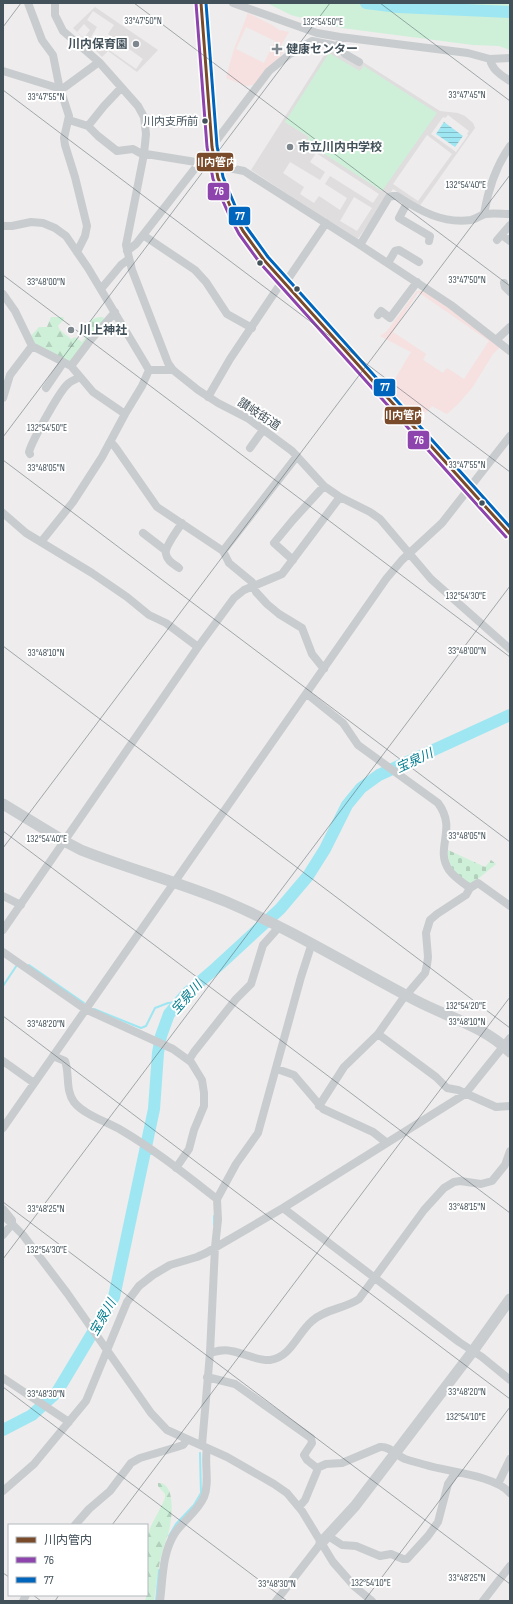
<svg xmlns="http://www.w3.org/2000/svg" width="513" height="1604" font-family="'Sofia Sans Condensed','Noto Sans JP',sans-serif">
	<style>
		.education { fill: #dfddde; fill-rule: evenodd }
		.medical { fill: #f6e0e0; fill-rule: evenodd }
		.grass { fill: #cef0d8 }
		.forest { fill: url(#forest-firs) }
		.cemetery { fill: url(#cemetery-stones) }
		.water { fill: url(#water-rules) }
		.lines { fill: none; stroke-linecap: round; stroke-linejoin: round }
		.stream { stroke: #9ee6f2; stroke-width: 2 }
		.river { stroke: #9ee6f2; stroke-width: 12 }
		.street { stroke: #c8ccce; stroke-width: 8 }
		.secondary { stroke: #c9cdd0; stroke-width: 11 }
		.bus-1-casing { stroke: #fff; stroke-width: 6 }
		.bus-2-casing { stroke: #fff; stroke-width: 6 }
		.bus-3-casing { stroke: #fff; stroke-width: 6 }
		.bus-1 { stroke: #7a4b2a; stroke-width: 3 }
		.bus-2 { stroke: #8e44ad; stroke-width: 3 }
		.bus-3 { stroke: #0065bd; stroke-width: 3 }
		.ticks { fill: none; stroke: #42515a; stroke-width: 1; stroke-opacity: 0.45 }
		.poi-dot { fill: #7e878d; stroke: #fff; stroke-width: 1.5 }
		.bus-dot { fill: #42515a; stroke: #fff; stroke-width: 1.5 }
		.labels { text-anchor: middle; stroke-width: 4; stroke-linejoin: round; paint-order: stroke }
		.bus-label { font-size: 11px; fill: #42515a; stroke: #fff; text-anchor: end }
		.poi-label { font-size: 12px; font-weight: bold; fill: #42515a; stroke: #fff; text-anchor: start }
		.street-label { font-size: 12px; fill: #42515a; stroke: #fff }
		.water-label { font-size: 13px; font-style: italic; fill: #037d8f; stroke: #fff }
		.ticks-label { font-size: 10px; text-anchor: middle; fill: #42515a; stroke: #fff; stroke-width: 4; stroke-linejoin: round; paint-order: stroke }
		.line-badge { stroke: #fff; stroke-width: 1.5 }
		.badge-label { font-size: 11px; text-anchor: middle; font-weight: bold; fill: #fff }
	</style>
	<defs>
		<pattern id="forest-firs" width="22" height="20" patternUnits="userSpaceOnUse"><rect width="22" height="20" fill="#cef0d8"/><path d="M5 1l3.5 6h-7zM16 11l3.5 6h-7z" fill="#b2d0bc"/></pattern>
		<pattern id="cemetery-stones" width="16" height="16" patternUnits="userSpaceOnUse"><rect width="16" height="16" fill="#cef0d8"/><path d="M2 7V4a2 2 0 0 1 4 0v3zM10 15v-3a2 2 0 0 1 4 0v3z" fill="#b2d0bc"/></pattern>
		<pattern id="water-rules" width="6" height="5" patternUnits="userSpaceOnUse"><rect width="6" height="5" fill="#9ee6f2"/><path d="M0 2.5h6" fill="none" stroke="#82bdc7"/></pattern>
	</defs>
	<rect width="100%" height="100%" fill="#eeecec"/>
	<path class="education" d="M95,7l63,43 -21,22 -29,-21 -6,6 -29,-29zM93,11l21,14 -6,9 35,25 -7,10 -45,-32 6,-10 -10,-7zM84,24l6,6 -6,8 -7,-6z
		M328,49l31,17 4,-4 77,49 18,2 7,3 8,7 2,5 -56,79 -26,-18 -36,51 -106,-70zM364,66l18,125 -75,-49 2,-5 -24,-15 75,-51zM448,115l21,16 -2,3 1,1 -12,17 -25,-18 12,-17 2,1zM427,135l25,19 -34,47 -25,-17zM316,153l63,41 -6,9 -43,-27 -5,8 22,14 -7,12 -21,-14 -5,7 -14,-9 4,-7 -21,-14 7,-11 30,18 5,-8 -15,-10zM354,197l18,11 -15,23 -17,-10z"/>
	<path class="medical" d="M248,13l24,12 7,5 10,2 -9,15 4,3 -4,7 -23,27 -11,2 -20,-8 8,-29zM246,27l29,14 -11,22 -28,-14z
		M417,291h6l32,21 45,35 -7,7 -21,34 -15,17 -10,9 -15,-8 -14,15 -29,-32 22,-37 -31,-16 7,-5zM418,292l71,49 -25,38 -17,-11 -4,5 -20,-13 3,-6 -33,-22z"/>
	<path class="grass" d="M267,3h243v47l-11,-4 -26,-1 -131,-17 -51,-13z
		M329,53l31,18 4,-5 73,47 -55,78 -76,-49 3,-5 -24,-15z"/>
	<path class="forest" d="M51,317h12l1,2 -6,7 2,4 11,9 4,-2 7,5 9,-12 -3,-3c1,-8 8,-10 15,-10l1,2 -33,44 -37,-19 -4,-7 9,-10h8z
		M158,1483c19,-1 14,39 10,51 -3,9 -6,18 -8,27 -3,13 -4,27 -6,40h-9c7,-18 -1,-41 2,-61 2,-16 13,-28 18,-42v-4l-7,-8z"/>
	<path class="cemetery" d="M448,850l37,17 6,-7 5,4 -23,19 -3,1c-13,-9 -23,-17 -22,-34z"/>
	<path class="water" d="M444,122l19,14 -8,11 -19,-13z"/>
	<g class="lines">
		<path class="stream" d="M29,965l55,38
			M3,986l14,-21 2,1
			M94,1009l47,19 5,-2 9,-18 13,-5 10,-1
			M146,1151l5,3
			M214,1225v-9
			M169,1536l7,-12 18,-19 7,-12 -1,-40
			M156,1601l3,-31"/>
		<path class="river" d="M366,3l32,4 112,5
			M3,1430l29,-15 25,-23 57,-95 40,-188 4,-56 3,-17 8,-22 18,-21 30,-26 63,-58 28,-33 17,-27 22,-44 14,-17 18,-13 131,-60"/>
		<path class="street" d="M28,3l14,37 11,15 6,30 10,31 -5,22 1,7 10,32 12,49 -2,10 -8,16
			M55,3v12l8,16 36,31 39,44 6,11 2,17 -2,20 -18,91 6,25 36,93 5,7 25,20 20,13 31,16 43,32 32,35 16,11 30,15 10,7 51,60 79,70
			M233,3l84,30 23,4 128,16 22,6 20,-1
			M339,48l6,6 14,8
			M490,59c2,11 11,16 20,22
			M3,71l58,18 4,-2 34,-25
			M69,120l19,6 10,10 19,15 16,-2 7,4 68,11 36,7 116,74 91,60 59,46
			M88,126l16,-20 17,-18
			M407,203l-8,15 29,17 2,1 -1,5
			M484,214c4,-24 12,-48 26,-68
			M3,226h9l19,-4 12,1 12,5 11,8 22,32 61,102
			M143,235l52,35 11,12 21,32 25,14
			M502,235l8,6
			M497,240l13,-15
			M360,245l29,-48 4,-1h4c23,15 46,28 74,24 5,-1 10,-5 14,-6 8,-1 17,0 25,0
			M127,251l9,-7 71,-91 62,-82 21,-17 22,-13 20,4 7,3 1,-11
			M388,263l7,-12 4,-1 20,12
			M504,283l1,4 5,5
			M101,289l20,-24 8,-6
			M3,294l12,17 17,35 39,20 22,26 32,22
			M378,315l3,-4 9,7 27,-36
			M496,340l14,-13
			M71,366l18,-24 26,-30
			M149,370h24
			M46,388l17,-25
			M208,397l22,-38 49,-73 9,-7 38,-56
			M3,398l7,-23 22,-29
			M111,442l5,6 41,59 66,44 6,12 23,19 4,10 11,12 12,10 23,14 10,26 12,15
			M250,448l13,-18
			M30,454l-1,-2c3,-11 32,-64 40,-69 3,-3 8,-4 11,-6
			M3,513l23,20 66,40 35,24 22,18 17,8 32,24
			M143,533l22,17
			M41,542l32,-40 29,-45 23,-43 17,-28 7,-16
			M223,551l74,-95
			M293,560l-19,-17 19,-23 31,-34
			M179,568c-5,-4 -12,-7 -13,-14 -2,-6 12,-25 16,-31
			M307,694l36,29 15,22 80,58c20,27 -4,45 11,67 5,7 14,13 21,18l8,-5 32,23
			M3,896l18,9
			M3,930l195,-283 36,-49 10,-8 38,-16 58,-77
			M3,952l82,57 88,40 18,13 11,18 2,13v13l-10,24 -5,19 -13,19
			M378,1034l58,43 11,11 11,2 38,17 14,-1
			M53,1056l12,5c5,13 0,29 9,41 9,12 33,20 47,28 34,20 65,45 96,69
			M189,1060l5,-8 42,-53 15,-15 12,-39 16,-18
			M3,1061l31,22
			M277,1069l17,6 29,34 50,23 14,11
			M319,1106l25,-39 34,-33 24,-34 23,-27 2,-8 1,-8 -2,-24 4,-13 7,-6 29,-19 4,-7
			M3,1128l383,-549 16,-19 40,-37 68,-87
			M283,1208l176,134 23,15 28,23
			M3,1209l9,11v4l-9,11
			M3,1215l20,20 44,58 84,120 16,17 60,27 47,27 13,9 15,18 31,51 22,25 17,14
			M210,1353c7,-2 14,-4 21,-2 13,2 26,10 39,9 21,-3 27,-26 42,-39 13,-12 32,-12 47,-22l65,-89 20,-22 10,-6 6,-1 21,3 11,-3 13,-16 5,-14
			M207,1377l28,7 76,54 1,5 -8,12 3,5 10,8v3l-12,29 -6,7
			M3,1378l66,44
			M202,1445l8,-92 5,-106 3,-27 -1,-21 19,-35 22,-31 43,-156 11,-34
			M317,1468l9,-4 16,-1 38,-16c10,-1 16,8 25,12 6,2 14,4 21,6 22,7 68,10 84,28
			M498,1484l12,-25
			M3,1491l31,-27 52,-63 41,-99 12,-16 14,-11 17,-10 27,-8 9,-4 77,-45 182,-114 45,-56
			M75,1525l14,-16 21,-18 21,-28 9,-5 37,-11 6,-2 4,-5
			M328,1536l14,9 14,1 24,10 11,-2 12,5h4l21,-23 10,-14 10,-38 8,-12
			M23,1601l3,-6
			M160,1601c3,-23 2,-48 15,-68 9,-13 23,-22 29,-36 6,-15 0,-33 3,-49
			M276,1601l45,-58
			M483,1601l27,-35"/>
		<path class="secondary" d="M201,3l11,144 6,31 16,37 9,16 21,29 205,230 41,44
			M3,804l61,37 17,9c48,19 98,32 146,52 65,28 125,65 188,98 32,17 69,26 95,52
			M321,1543l34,-37 118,-155 37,-52"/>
		<g class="bus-1-casing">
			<path id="bus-1" d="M201,3l11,144 6,31 16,37 9,16 21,29 246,274"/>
		</g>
		<g class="bus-2-casing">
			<path id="bus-2" d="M196,3l11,144 6,32 17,38 9,17 21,29 246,274"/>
		</g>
		<g class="bus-3-casing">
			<path id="bus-3" d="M206,3l11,143 6,31 15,36 9,15 21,29 242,270"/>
		</g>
		<use href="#bus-1" class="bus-1"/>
		<use href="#bus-2" class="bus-2"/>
		<use href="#bus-3" class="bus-3"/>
	</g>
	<path class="ticks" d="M134,3l376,283M380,3l130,98M3,27l18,-24M3,90l507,382M3,275l507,382M3,437l327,-434M3,460l507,382M3,646l507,382M3,831l507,382M3,848l507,-673M3,1016l507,383M3,1202l507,382M3,1259l507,-673M3,1387l284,214M112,1525l398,-528M3,1573l6,4M33,1595l8,6M55,1601l4,-6M364,1601l146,-194"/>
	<g class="poi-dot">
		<circle cx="136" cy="44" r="4"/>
		<path d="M275 43h4v4h4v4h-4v4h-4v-4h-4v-4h4z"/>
		<circle cx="290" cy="147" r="4"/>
		<circle cx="71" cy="330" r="4"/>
	</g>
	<g class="bus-dot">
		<circle cx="205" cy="121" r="3.5"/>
		<circle cx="260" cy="263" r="3.5"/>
		<circle cx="297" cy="289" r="3.5"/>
		<circle cx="482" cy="503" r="3.5"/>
	</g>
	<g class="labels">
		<g class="bus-label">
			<text x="198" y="125">川内支所前</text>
		</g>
		<g class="poi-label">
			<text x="128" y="48" text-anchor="end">川内保育園</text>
			<text x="286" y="53">健康センター</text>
			<text x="298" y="151">市立川内中学校</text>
			<text x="79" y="334">川上神社</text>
		</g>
		<g class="street-label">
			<text transform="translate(259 414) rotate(33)" y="4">讃岐街道</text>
		</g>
		<g class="water-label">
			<text transform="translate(414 760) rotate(-25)" y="5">宝泉川</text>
			<text transform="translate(186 997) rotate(-48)" y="5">宝泉川</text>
			<text transform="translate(102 1317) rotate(-60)" y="5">宝泉川</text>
		</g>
	</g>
	<g class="ticks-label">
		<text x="143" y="24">33°47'50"N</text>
		<text x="323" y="25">132°54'50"E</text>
		<text x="467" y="98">33°47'45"N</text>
		<text x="46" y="100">33°47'55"N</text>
		<text x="466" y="188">132°54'40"E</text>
		<text x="467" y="283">33°47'50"N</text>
		<text x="46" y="285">33°48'00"N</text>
		<text x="47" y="431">132°54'50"E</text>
		<text x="467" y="468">33°47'55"N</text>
		<text x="46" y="471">33°48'05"N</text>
		<text x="466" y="599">132°54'30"E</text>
		<text x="467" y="654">33°48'00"N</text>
		<text x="46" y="656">33°48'10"N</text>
		<text x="467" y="839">33°48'05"N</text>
		<text x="47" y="842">132°54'40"E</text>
		<text x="466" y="1009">132°54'20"E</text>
		<text x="467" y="1025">33°48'10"N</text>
		<text x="46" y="1027">33°48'20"N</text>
		<text x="467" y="1210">33°48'15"N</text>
		<text x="46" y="1212">33°48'25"N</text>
		<text x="47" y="1253">132°54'30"E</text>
		<text x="467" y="1395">33°48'20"N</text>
		<text x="46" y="1397">33°48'30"N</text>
		<text x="466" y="1420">132°54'10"E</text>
		<text x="467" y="1581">33°48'25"N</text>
		<text x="371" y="1586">132°54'10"E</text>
		<text x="277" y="1587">33°48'30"N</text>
	</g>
	<g class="line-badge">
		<rect x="196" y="152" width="38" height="20" rx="4" fill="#7a4b2a"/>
		<rect x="207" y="182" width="23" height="19" rx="4" fill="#8e44ad"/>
		<rect x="228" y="206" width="23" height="20" rx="4" fill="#0065bd"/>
		<rect x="373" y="378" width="23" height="19" rx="4" fill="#0065bd"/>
		<rect x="384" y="406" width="38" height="19" rx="4" fill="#7a4b2a"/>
		<rect x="407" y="430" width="23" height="20" rx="4" fill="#8e44ad"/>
	</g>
	<g class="badge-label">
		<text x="215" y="166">川内管内</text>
		<text x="219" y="195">76</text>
		<text x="240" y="220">77</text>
		<text x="385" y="391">77</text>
		<text x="403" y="419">川内管内</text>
		<text x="419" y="444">76</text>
	</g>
	<rect width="513" height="1604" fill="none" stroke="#42515a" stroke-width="8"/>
	<rect x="8" y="1524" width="140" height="72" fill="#ffffff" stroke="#b3b9bd"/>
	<rect x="16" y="1537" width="20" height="6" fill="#7a4b2a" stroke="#b3b9bd"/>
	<text x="44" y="1544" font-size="12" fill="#42515a">川内管内</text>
	<rect x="16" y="1557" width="20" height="6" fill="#8e44ad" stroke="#b3b9bd"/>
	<text x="44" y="1564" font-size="12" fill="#42515a">76</text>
	<rect x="16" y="1577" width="20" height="6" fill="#0065bd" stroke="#b3b9bd"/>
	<text x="44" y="1584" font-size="12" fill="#42515a">77</text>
</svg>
